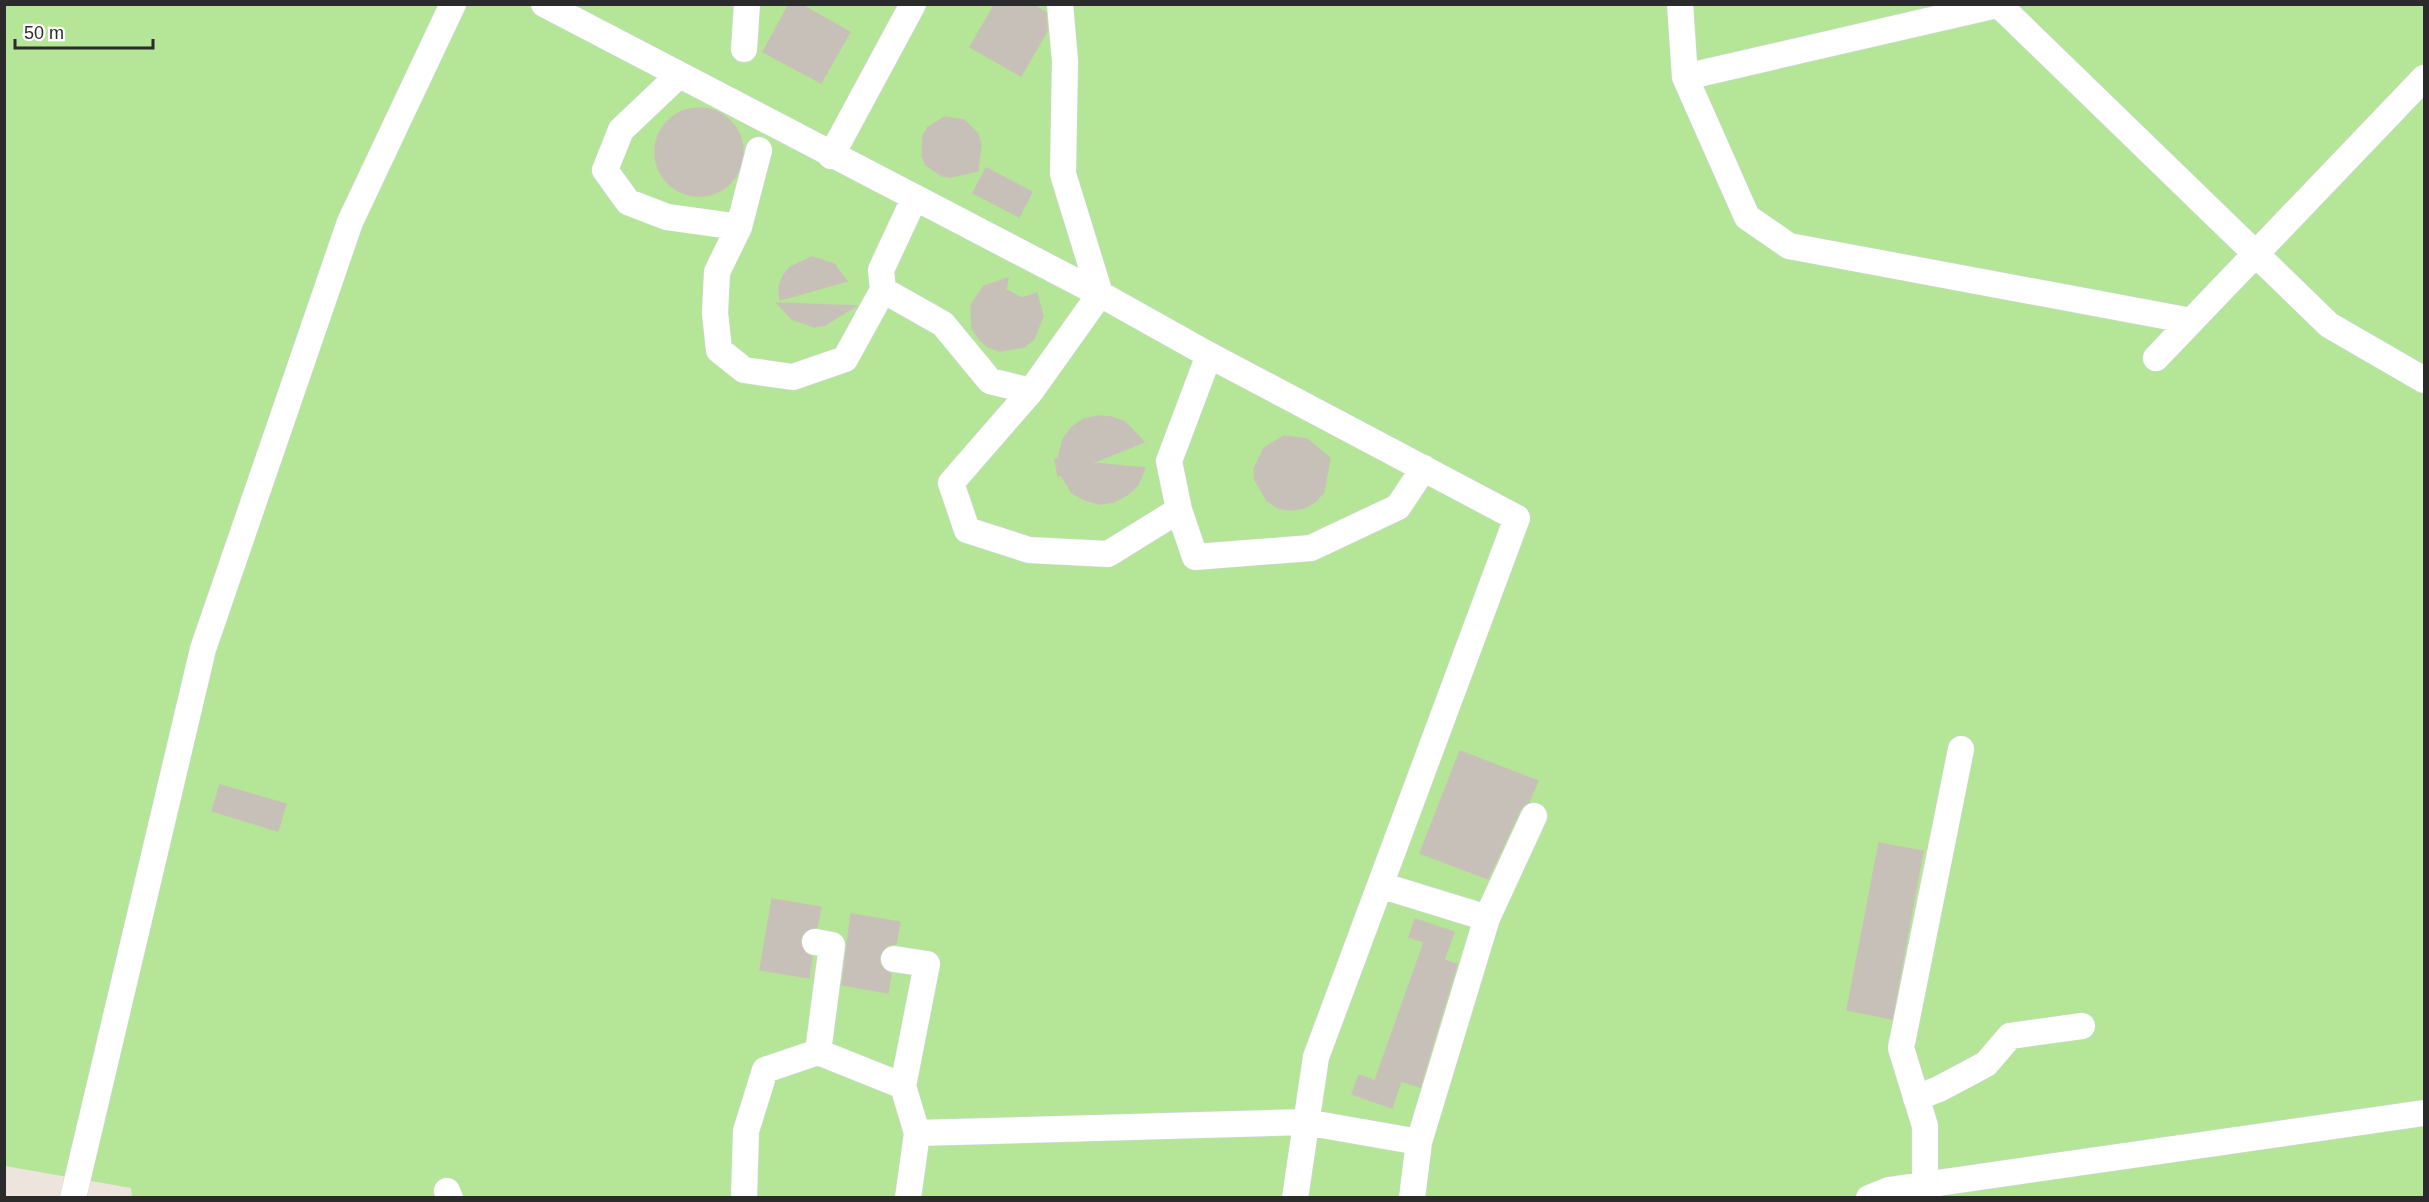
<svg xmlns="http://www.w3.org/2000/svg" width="2429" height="1202" font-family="Helvetica,sans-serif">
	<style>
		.green { fill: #b5e597 }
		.building { fill: #c6c0b8; stroke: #c9c1b6; stroke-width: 1.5 }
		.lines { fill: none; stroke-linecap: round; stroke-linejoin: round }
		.minor-casing { stroke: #d2d6e4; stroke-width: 27 }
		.minor { stroke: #fff; stroke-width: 26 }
	</style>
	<rect width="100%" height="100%" fill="#ede5dd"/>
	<path class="green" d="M4,5h2420v1192l-2292,1 -1,-10 -126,-22z"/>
	<path class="building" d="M789,4h11l50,28 -29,51 -58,-31z
		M995,4h37l14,9 1,18 -26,45 -51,-29z
		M655 152a44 44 0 1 1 88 0a44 44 0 1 1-88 0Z
		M945,117l19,3 14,14 3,10 -3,27 -26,6 -10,-1 -16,-11 -4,-9 1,-20 5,-9z
		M986,168l46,24 -13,25 -46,-24z
		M812,257l22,7 13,17 -67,19 -1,-13 4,-11 7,-9z
		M1008,278l-2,12 16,8 15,-5 6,23 -9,23 -10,8 -24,4 -12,-4 -9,-8 -7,-11 -1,-23 13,-19z
		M777,303l79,3 -31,19 -11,2 -22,-8z
		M1098,416l14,1 13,5 19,20 -52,21 53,5 -7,17 -11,10 -13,7 -15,2 -14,-4 -13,-7 -11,-18 -3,1 -3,-17h3l5,-20 9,-12 12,-8z
		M1284,436l23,3 23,19 -6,34 -9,10 -11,6 -13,2 -13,-2 -11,-7 -12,-21 -1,-11 10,-21z
		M1460,751l78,30 -9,21 -9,8 -32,69 -68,-26z
		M220,785l66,19 -8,27 -66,-20z
		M1879,843l44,8 -31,168 -45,-9z
		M772,899l49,8 -4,20 -13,5 -4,8 5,13 7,4 -3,21 -49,-8z
		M851,914l49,8 -4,22 -8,1 -9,11 1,9 11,9 -3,19 -46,-8z
		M1415,919l39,13 -10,28 13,4 -37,123 -19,-6 -9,27 -40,-14 7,-19 16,6 49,-139 -15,-5z"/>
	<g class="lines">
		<g class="minor-casing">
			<path id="minor" d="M544,4l556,290 109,61 308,163 -201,539 -21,141
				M1680,4l5,73 62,140 42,29 402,75
				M1999,5l330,320 95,55
				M744,49l3,-45
				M679,75l-58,55 -16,40 23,32 39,15 72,10 -22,45 -2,41 4,37 25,20 49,7 52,-18 38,-69 60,34 47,57 41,10 -80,92 16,47 62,20 79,4 71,-44 16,47 116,-9 87,-41 26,-39
				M1685,77l316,-73
				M831,156l82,-152
				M739,227l20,-77
				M883,290l-2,-20 33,-71
				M2156,358l268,-280
				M1031,391l69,-97 -37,-120 2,-113 -5,-57
				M1179,510l-10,-49 40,-106
				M1380,885l107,33
				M815,942l17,3 -14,107
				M894,959l33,5 -24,122
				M1916,1098l23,-9 47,-25 24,-28 72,-10
				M1925,1185v-59l-24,-78 60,-299
				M447,1191l3,7
				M73,1198l130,-549 147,-427 103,-218
				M744,1198l2,-67 19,-61 53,-18 85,34 14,47
				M908,1198l9,-65 388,-11 114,20
				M1412,1198l7,-56 68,-224 47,-102
				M1869,1198l20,-8 535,-77"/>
		</g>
		<use href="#minor" class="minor"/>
	</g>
	<rect width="2429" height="1202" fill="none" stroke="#2b2b2b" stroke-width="12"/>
	<path d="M15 39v9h138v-9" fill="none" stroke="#2b2b2b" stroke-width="3"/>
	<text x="24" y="39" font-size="18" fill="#2b2b2b" stroke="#ffffff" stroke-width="4.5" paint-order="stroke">50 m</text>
</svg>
